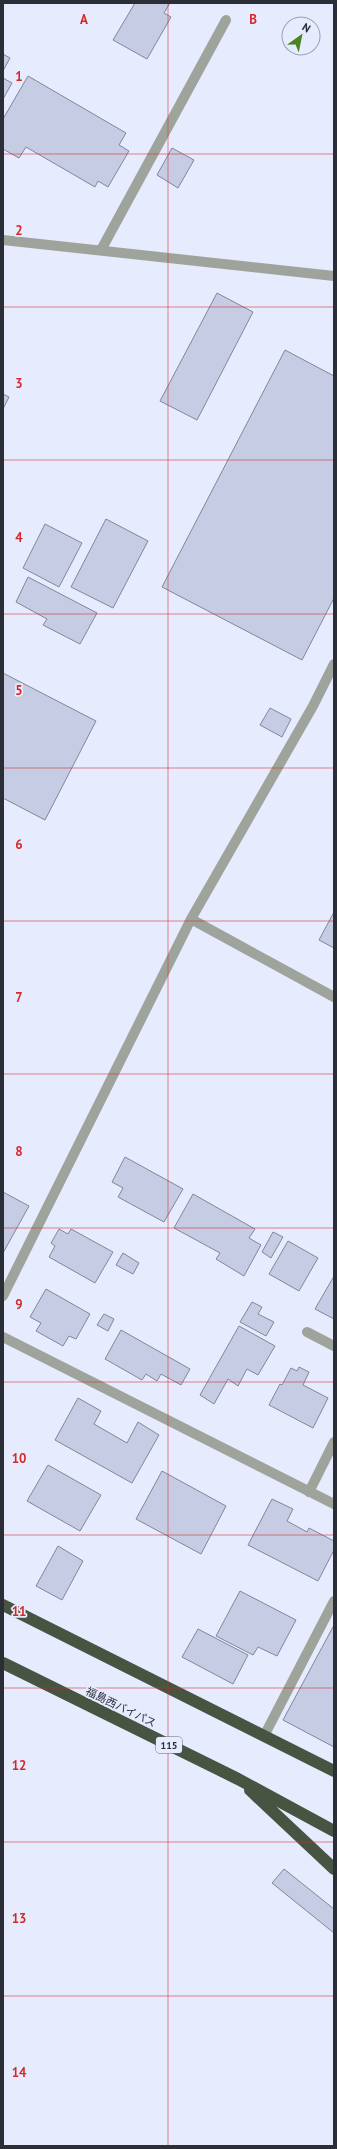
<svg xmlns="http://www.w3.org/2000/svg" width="337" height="2149" font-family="'PT Sans','Noto Sans JP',sans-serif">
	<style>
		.building { fill: #c6cce4; stroke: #81869c }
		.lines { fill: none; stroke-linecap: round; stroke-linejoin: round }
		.minor { stroke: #9ea49b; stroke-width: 10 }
		.highway { stroke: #475442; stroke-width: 12 }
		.grid { fill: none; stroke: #d62828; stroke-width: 1; stroke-opacity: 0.55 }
		.labels { text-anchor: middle; stroke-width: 3.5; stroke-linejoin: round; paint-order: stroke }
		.shield { fill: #e6ebfe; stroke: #646773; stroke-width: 1 }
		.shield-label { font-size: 10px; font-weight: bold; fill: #2c2e37 }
		.street-label { font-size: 11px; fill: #2c2e37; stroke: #e6ebfe }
		.grid-label { font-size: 13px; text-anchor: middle; font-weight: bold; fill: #d62828; stroke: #e6ebfe; stroke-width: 3.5; stroke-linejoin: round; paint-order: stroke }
	</style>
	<rect width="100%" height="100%" fill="#e6ebfe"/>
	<path class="building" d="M135,3h35l-6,10 7,4 -24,42 -34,-19z
		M3,54l7,4 -7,13z
		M28,76l98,57 -7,12 10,6 -21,36 -10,-6 -3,6 -69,-40 -7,11 -16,-9v-30z
		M3,78l9,5 -9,16z
		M172,148l22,12 -16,28 -21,-13z
		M217,293l36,19 -56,108 -37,-19z
		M285,350l49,26v222l-32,62 -140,-73z
		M3,394l6,3 -6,12z
		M106,519l42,22 -35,67 -42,-21z
		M45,524l37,19 -23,44 -36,-19z
		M28,577l69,36 -17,31 -37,-19 4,-6 -31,-17z
		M3,673l93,48 -51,99 -42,-22z
		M270,708l21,11 -9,18 -22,-12z
		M334,912v36l-15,-8z
		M125,1157l58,32 -19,33 -46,-25 5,-9 -11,-6z
		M3,1192l26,14 -26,47z
		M193,1194l62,35 -6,9 12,7 -17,31 -28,-17 4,-6 -46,-25z
		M59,1229l9,5 3,-5 42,23 -18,31 -46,-26 6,-11 -4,-3z
		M273,1232l10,5 -12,21 -9,-6z
		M288,1241l30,17 -19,33 -30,-17z
		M123,1253l16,10 -6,11 -17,-9z
		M334,1276v43l-19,-10z
		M46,1289l44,25 -14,25 -7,-3 -6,10 -27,-15 5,-8 -11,-6z
		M252,1302l10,5 -4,7 16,8 -8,14 -26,-14z
		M104,1314l10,5 -6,12 -11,-6z
		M239,1326l36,20 -17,29 -11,-6 -9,17 -10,-7 -14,25 -14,-9z
		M121,1330l69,39 -9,16 -20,-11 -4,7 -11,-7 -4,6 -37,-21z
		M299,1367l10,5 -6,13 25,13 -15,30 -44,-23 11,-21 2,1 9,-17 6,3z
		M78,1398l23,13 -7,13 33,19 11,-21 21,13 -27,48 -77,-43z
		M48,1465l53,30 -21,36 -53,-30z
		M162,1471l64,35 -25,48 -65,-35z
		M272,1499l21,10 -6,12 20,11 2,-4 25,13v9l-16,31 -70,-36z
		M58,1546l25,15 -21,39 -26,-14z
		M240,1591l56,29 -19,36 -19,-9 -5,8 -37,-19z
		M334,1625v122l-51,-27z
		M198,1629l50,26 -15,29 -51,-27z
		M284,1869l50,40v24l-62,-50z"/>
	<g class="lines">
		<path class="minor" d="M3,240l331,36
			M101,250l125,-230
			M191,919l143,78
			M3,1296l188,-377 122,-213 21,-42
			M307,1332l27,14
			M3,1337l331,167
			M309,1492l25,-50
			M264,1736l70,-135"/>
		<path class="highway" d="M3,1605l331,166
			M3,1663l235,116 96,52
			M250,1790l84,79"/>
	</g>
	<path class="grid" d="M168,3v2143M3,154h331M3,307h331M3,460h331M3,614h331M3,768h331M3,921h331M3,1074h331M3,1228h331M3,1382h331M3,1535h331M3,1688h331M3,1842h331M3,1996h331"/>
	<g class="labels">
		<rect class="shield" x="156" y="1737" width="26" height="16" rx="3"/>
		<g class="shield-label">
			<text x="169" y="1749">115</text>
		</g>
		<g class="street-label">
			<text transform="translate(121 1707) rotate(26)" y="4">福島西バイパス</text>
		</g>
	</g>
	<g class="grid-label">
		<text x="84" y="24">A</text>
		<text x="253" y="24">B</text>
		<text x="19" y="81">1</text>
		<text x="19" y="235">2</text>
		<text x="19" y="388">3</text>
		<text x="19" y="542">4</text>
		<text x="19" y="695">5</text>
		<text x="19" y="849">6</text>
		<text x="19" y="1002">7</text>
		<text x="19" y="1156">8</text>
		<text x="19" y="1309">9</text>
		<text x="19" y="1463">10</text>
		<text x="19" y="1616">11</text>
		<text x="19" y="1770">12</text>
		<text x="19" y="1923">13</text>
		<text x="19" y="2077">14</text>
	</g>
	<rect width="337" height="2149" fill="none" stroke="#2c2e37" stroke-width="8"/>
	<g transform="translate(301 36) rotate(33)"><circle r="19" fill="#e6ebfe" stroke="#9c9fae"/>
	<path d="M0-3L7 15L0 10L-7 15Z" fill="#478422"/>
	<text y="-6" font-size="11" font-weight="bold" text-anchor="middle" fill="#2c2e37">N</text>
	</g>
</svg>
